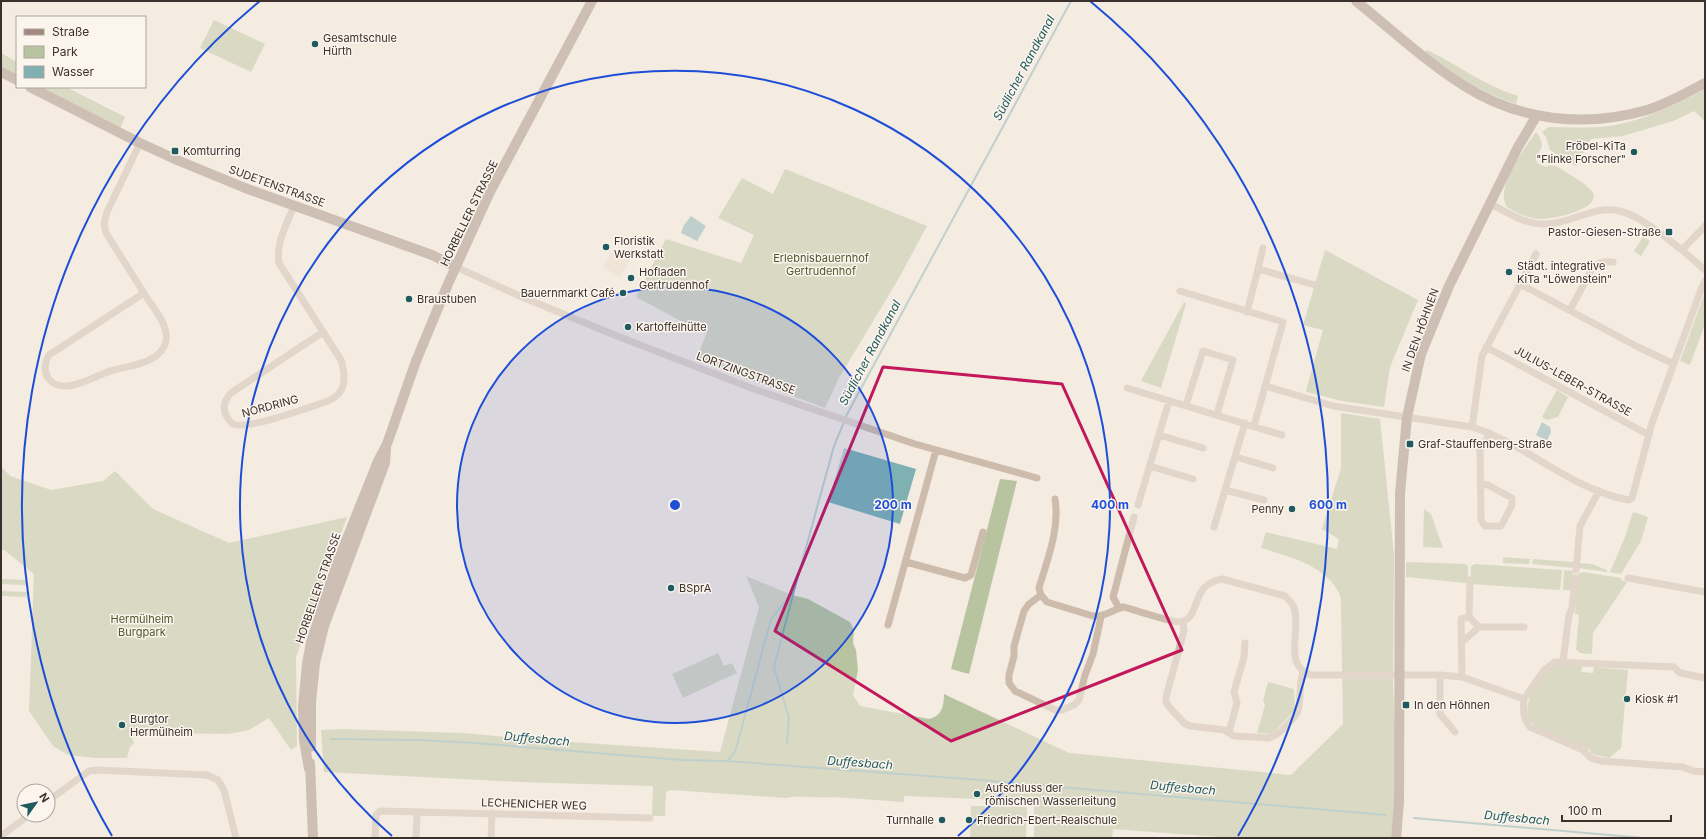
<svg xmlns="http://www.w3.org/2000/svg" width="1706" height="839" font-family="Inter,sans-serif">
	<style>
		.green { fill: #b8c4a0 }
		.plaza { fill: #ecdcc8 }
		.water { fill: #7fb0b2 }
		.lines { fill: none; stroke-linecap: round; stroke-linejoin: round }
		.stream { stroke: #7fb0b2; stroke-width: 2 }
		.street { stroke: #cdbbac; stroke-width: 7 }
		.secondary { stroke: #a18a7d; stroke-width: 10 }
		.marked { fill: none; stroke: #c2185b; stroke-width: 3; stroke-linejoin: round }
		.ring { fill: none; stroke: #1d4ed8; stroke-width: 2 }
		.poi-dot { fill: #1f5a5e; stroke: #fbf5ee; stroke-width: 1.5 }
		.labels { text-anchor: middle; stroke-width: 3; stroke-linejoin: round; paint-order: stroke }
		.poi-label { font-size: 11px; fill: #3b302b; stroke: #fbf5ee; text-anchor: start }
		.street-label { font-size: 11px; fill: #3b302b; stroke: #fbf5ee }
		.park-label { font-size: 11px; fill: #4a5a2e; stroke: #fbf5ee }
		.water-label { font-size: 12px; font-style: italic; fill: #1f5a5e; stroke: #fbf5ee }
		.centre { fill: #1d4ed8; stroke: #fbf5ee; stroke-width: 2 }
		.ring-label { font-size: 12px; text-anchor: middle; font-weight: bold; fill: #1d4ed8; stroke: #fbf5ee; stroke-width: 3; stroke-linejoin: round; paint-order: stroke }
	</style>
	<rect width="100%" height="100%" fill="#f4ebe1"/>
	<path class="green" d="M214,20l51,24 -14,28 -51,-24z
		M1427,50c31,15 58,36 91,46l-2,8c-34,-11 -63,-30 -91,-52z
		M1,53l16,9v14l-16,-9z
		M37,87h29l59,30 -5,12z
		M1705,89v32l-11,-10 -21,10 -50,15 -32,3 -15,27 -26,-16 -4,-13 -4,-5 7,-5c17,0 35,1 52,0 36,-3 72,-21 104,-38z
		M1536,132l4,6 2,7c-1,7 -8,11 -5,18l9,4 4,-2 6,1c9,6 32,18 37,27 8,17 -43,27 -55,26 -11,-1 -21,-6 -31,-12 -13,-18 18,-59 29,-75z
		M785,169l142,57 -28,52 -60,100 -14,30 -129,-48 11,-28 -28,-12 -43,-23 30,-58 75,24 13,-28 -36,-17 24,-40 31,16z
		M1643,237l7,4 -9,15 -7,-5z
		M1325,250l93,50 -28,67 -6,40 -42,-6 -35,-9 -1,-2 17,-60 -20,-5z
		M1705,292v32l-15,41 -10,-4z
		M1184,302l2,2 -25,84 -20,-7z
		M1557,390l11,7 -10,20 -11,3 -5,-3z
		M1341,413l39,6 14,136 -1,129 3,73 -2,54 -3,27h-159l-119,-9 -1,9h-78v-37l-130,-5v6l-70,-5c-16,2 -33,-3 -48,1l-115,-8 -5,2 -1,24h-13l1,-30 -133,-4 -196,-10 -3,-42 19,-1 122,4 79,7 179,12 39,-145 -13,-31 46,19 16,4 42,23 4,8 -1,13 3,7 2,20 -5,25 7,11 69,13c13,-3 15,-13 15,-25l125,59 222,22 52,-51 -2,-116c0,-5 0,-11 -2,-15 -13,-28 -52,-37 -78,-45l5,-16 71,17 2,-10 -17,-10 19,-61z
		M1,466l9,10 41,14 52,-9 12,-10 38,38 76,34 118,-26 -51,140 1,89 -6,4 -22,-32 -20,12 -21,4 -52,-1 -45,3 3,7 -4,4 -3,11h-31l-28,-3 -15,-9 -24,-35 5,-137 -30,-24h-3z
		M1000,479l17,2 -48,193 -18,-5z
		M1424,509l7,5 12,34 -20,-1z
		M1633,512l15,5 -7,24 -20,33 -11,-2 15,-35z
		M1503,557l27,2 -1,5 -26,-1z
		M1533,559l41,3 -1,6 -41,-4z
		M1406,562l59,2 3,2v15l-3,2 -59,-6z
		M1579,563l13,1 15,6v2l-28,-4z
		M1475,564l87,6 -2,20 -89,-6v-18z
		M1564,570l9,1 -2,19h-8z
		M1583,572l38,6v2l6,2 -34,51 -1,21 -12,-1 -4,-4 3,-34 -4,-1 3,-40z
		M1,579l26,1v5l-26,-1z
		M1,591l26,1 -1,5 -25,-1z
		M718,653l6,13 8,-3 5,10 -54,25 -11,-24z
		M1555,665l27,1 -1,6 12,1 1,-6 34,3 -7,78 -12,10 -17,-4 -2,-4 -54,-23 -8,-9c-4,-20 11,-42 27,-53z
		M1268,682l26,7 1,21 -20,21 -5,3 -13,-1 8,-28 -2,-4z
		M971,806l56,1 -1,31h-56z"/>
	<path class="plaza" d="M613,249l18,10 -11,18 -17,-10z"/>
	<path class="water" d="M691,216l15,10 -9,15 -16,-8 3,-8z
		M1542,422l8,5 1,5 -4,9 -11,-6z
		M844,448l72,21 -16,55 -72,-22z"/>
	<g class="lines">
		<path class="stream" d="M845,418l226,-417
			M331,739l88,1 56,3 207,17 44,1 242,18 418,36
			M787,743l2,-25 -15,-51 20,-76 40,-145 10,-24
			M727,761l5,-5 4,-7 35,-130 21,-26
			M1414,818l229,20"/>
		<path class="street" d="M140,143l-33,69 -3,12 2,9 38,60
			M1489,203c18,9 36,22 57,21 25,0 46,-19 74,-13 24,6 66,42 85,59
			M294,206c-8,19 -18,37 -15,57l62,97c5,17 6,33 -13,41 -15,5 -83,30 -95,23 -3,-2 -6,-7 -7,-9 -4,-9 -1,-15 5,-22l92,-61
			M1682,250l23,-24
			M456,267l66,30 95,39 137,53 161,55 122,34
			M1258,269l5,-21
			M1520,284l118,63 36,17
			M1180,291l103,31 -29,104
			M144,293c8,14 25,31 22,48 -1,6 -5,11 -10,15 -13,9 -31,11 -46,15 -17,6 -48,26 -62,7 -5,-8 -3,-16 1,-23z
			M1570,310l23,-43c6,-5 12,-6 20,-5
			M1247,312l11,-43 57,16
			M1486,347l163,88
			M1265,386l68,20 139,21c55,17 99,63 157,73l3,-2 20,-75 50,-136 3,-6
			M1127,388l155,47
			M1186,405l17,-54 30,9 -16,54
			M1472,427l10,-71 54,-102
			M1159,435l44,13
			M1236,457l37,11
			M1150,466l43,13
			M1481,484l7,1 24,13v7l-11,21h-16l-4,-6 -1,-70 10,-17
			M1225,490l39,10
			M1055,499c5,30 -8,61 -16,89l2,7 6,7 46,14c13,1 20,-7 31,-9 10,3 50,16 56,15 22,-3 9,-38 42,-43l63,17c3,4 8,7 9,12 8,23 -12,57 17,67h129l22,2 62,22
			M1138,505l31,-104
			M1214,527l31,-104
			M906,562l59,16 6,-3 12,-43
			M1576,570l4,-44 19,-35
			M1628,578l77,14
			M1041,595l-12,9 -5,7 -10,35v10l-5,19v8l6,8 40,19h7l12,-5 5,-5 6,-25 8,-21 8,-37
			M1119,608l-6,-11 21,-80
			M1183,621l1,10 -18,66v5l4,6 14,15 6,3 34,4 10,6 34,2c9,-2 13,-7 19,-13 3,-4 8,-7 10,-12 5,-9 1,-29 6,-41
			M888,625l48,-175
			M1479,627h45
			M1461,643l18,-16 -10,-10
			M1563,661l6,-46 3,-7 3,-30
			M1440,675v39l15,18
			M1462,677l-1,-58 8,-2 1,-37
			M1705,678l-25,-5 -6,-6 -119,-5 -11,8 -20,29c-1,10 -1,20 6,28l53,23 8,8 10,3 82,6 10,4 12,1
			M1229,732l8,-29 -3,-11 10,-35 1,-14
			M48,801l41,-30 8,-1 110,5 11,5 6,10 12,48
			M1,836l28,-21
			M375,838l1,-23 4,-4 270,7
			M416,838l1,-26
			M491,838l1,-25"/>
		<path class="secondary" d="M1356,1c35,28 69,60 107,84 56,36 121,43 184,25 20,-6 39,-17 58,-27
			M1,72l16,8
			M30,87l110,56 37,17 68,28 187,67 24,12
			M311,747v-45l4,-39 9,-37 61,-163 1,-15
			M310,763l3,75
			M309,769l-5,-29 -1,-34 4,-42 4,-22 25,-76 42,-105 9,-17 29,-83 32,-77 41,-90 103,-193
			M1396,838l3,-36 1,-309 7,-76 14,-63 28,-68 69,-139 19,-32"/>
	</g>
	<path d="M0 0H1706V839H0ZM883,367l179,17 120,266 -231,91 -176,-110z" fill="#f4ebe1" fill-opacity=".55" fill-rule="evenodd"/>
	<path class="marked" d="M883,367l179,17 120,266 -231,91 -176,-110z"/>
	<circle cx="675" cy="505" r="218" fill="#1d4ed8" fill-opacity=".12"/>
	<g class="ring">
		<circle cx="675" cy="505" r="218"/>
		<path d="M392 836A435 435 0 1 1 958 836"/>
		<path d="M112 836A653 653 0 0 1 260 1M1090 1A653 653 0 0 1 1238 836"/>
	</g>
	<g class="poi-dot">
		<circle cx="315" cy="44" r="4"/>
		<rect x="171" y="147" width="8" height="8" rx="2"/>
		<circle cx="1634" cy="152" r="4"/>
		<rect x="1665" y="228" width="8" height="8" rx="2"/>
		<circle cx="606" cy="247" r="4"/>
		<circle cx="1509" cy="272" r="4"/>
		<circle cx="631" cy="278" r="4"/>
		<circle cx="623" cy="293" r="4"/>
		<circle cx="409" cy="299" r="4"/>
		<circle cx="628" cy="327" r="4"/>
		<rect x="1406" y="440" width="8" height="8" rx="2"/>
		<circle cx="1292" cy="509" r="4"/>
		<circle cx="671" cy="588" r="4"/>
		<circle cx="1627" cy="699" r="4"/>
		<rect x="1402" y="701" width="8" height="8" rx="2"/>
		<circle cx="122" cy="725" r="4"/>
		<circle cx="977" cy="794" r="4"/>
		<circle cx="942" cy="820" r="4"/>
		<circle cx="969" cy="820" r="4"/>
	</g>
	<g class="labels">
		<g class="poi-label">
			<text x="323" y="42">Gesamtschule<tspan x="323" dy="13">Hürth</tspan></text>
			<text x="1626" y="150" text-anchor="end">Fröbel-KiTa<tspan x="1626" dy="13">"Flinke Forscher"</tspan></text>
			<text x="183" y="155">Komturring</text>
			<text x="1661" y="236" text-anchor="end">Pastor-Giesen-Straße</text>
			<text x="614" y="245">Floristik<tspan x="614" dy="13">Werkstatt</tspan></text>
			<text x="1517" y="270">Städt. integrative<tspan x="1517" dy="13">KiTa "Löwenstein"</tspan></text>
			<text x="639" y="276">Hofladen<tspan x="639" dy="13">Gertrudenhof</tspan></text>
			<text x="615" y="297" text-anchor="end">Bauernmarkt Café</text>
			<text x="417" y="303">Braustuben</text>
			<text x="636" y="331">Kartoffelhütte</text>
			<text x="1418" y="448">Graf-Stauffenberg-Straße</text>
			<text x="1284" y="513" text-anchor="end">Penny</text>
			<text x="679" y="592">BSprA</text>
			<text x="1635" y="703">Kiosk #1</text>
			<text x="1414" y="709">In den Höhnen</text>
			<text x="130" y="723">Burgtor<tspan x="130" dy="13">Hermülheim</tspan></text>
			<text x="985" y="792">Aufschluss der<tspan x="985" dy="13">römischen Wasserleitung</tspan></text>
			<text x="934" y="824" text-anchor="end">Turnhalle</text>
			<text x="977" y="824">Friedrich-Ebert-Realschule</text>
		</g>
		<g class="street-label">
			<text transform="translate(277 186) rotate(20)" y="4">SUDETENSTRASSE</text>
			<text transform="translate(469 213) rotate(-64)" y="4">HORBELLER STRASSE</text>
			<text transform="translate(1420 330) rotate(-70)" y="4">IN DEN HÖHNEN</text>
			<text transform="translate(746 373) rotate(20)" y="4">LORTZINGSTRASSE</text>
			<text transform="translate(1573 381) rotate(29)" y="4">JULIUS-LEBER-STRASSE</text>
			<text transform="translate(270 406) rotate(-15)" y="4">NORDRING</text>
			<text transform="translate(318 588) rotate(-71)" y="4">HORBELLER STRASSE</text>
			<text transform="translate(534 804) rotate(2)" y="4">LECHENICHER WEG</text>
		</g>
		<g class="park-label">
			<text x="821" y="262">Erlebnisbauernhof<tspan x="821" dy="13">Gertrudenhof</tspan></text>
			<text x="142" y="623">Hermülheim<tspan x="142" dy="13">Burgpark</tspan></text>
		</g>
		<g class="water-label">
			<text transform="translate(1024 68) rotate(-62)" y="4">Südlicher Randkanal</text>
			<text transform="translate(870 353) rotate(-62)" y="4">Südlicher Randkanal</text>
			<text transform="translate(537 739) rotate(5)" y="4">Duffesbach</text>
			<text transform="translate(860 763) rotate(4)" y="4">Duffesbach</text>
			<text transform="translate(1183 788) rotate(5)" y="4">Duffesbach</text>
			<text transform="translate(1517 818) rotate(5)" y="4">Duffesbach</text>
		</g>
	</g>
	<circle cx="675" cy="505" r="6" class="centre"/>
	<g class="ring-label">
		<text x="893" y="509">200 m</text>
		<text x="1110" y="509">400 m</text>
		<text x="1328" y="509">600 m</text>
	</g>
	<rect width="1706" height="839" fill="none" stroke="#3b302b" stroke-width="4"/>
	<rect x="16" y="16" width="130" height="72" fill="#fbf5ee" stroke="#aea6a0"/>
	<rect x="24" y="29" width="20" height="6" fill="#a18a7d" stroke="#aea6a0"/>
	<text x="52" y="36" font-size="12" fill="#3b302b">Straße</text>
	<rect x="24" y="46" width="20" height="12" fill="#b8c4a0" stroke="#aea6a0"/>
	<text x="52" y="56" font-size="12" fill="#3b302b">Park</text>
	<rect x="24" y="66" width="20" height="12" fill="#7fb0b2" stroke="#aea6a0"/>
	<text x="52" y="76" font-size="12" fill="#3b302b">Wasser</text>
	<g transform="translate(36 803) rotate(57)"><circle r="19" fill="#fbf5ee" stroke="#aea6a0"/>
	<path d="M0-3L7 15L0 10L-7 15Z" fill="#1f5a5e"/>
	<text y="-6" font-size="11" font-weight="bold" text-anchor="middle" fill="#3b302b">N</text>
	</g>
	<path d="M1562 815v6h109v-6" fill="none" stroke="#3b302b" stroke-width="2"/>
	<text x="1568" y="815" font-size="12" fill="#3b302b" stroke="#fbf5ee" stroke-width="3" paint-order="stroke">100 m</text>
</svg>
